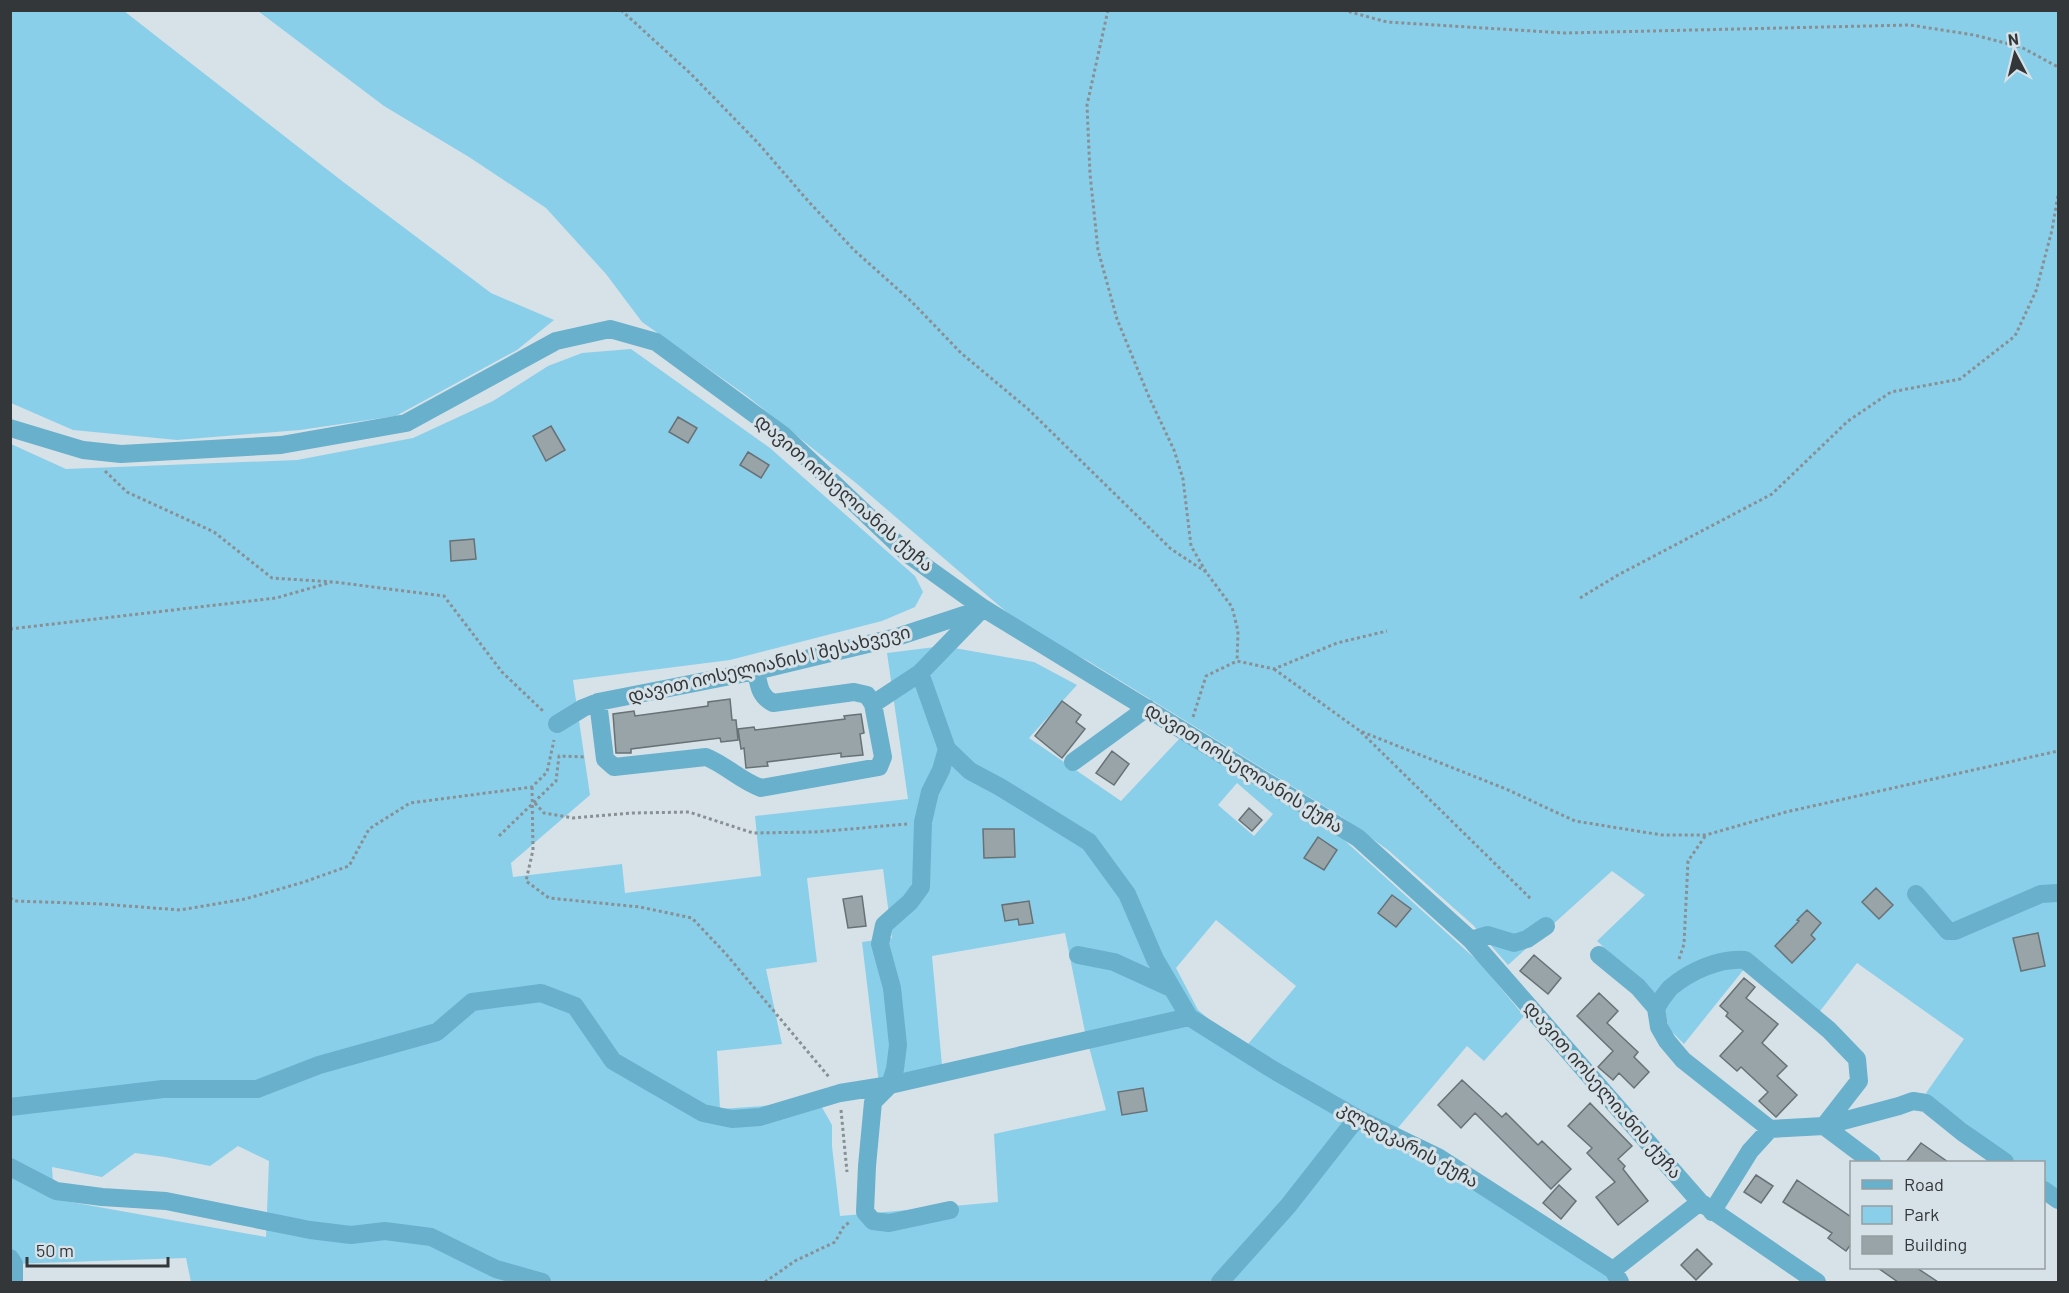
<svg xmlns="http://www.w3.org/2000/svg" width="2069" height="1293" font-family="Barlow,'Noto Sans Georgian',sans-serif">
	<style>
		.green { fill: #8acfea; fill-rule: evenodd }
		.building { fill: #98a4a8; stroke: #677176; stroke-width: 1.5 }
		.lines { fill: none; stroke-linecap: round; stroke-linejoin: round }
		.path { stroke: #889094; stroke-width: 3; stroke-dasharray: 3 3; stroke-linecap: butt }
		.minor { stroke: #68b0cc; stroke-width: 18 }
		.labels { text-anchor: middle; stroke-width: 6; stroke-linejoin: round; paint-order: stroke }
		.street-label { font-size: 18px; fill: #333739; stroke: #d6e2e7 }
	</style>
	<rect width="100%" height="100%" fill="#d6e2e7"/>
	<path class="green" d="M11,11h113l218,170 149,112 63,27 -37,30 -121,66 -96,14 -123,10 -104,-10 -62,-27z
		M258,11h1800v1185l-14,-12v-22h-28l-90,-69 38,-54 -107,-76 -43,56 -65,-56 -65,81 -15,-15 -6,-28 -66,-60 48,-46 -33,-24 -104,94 -35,-40 -85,-75 -46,-33 -254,-156 -52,-27 -26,-19 -154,-132 -109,-87 -105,-74 -36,-48 -60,-66 -77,-51 -85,-51z
		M631,349l139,99 145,128 8,16 -8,15 -33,14 -152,39 -157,20 17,115 -79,68 2,14 109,-13 3,29 136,-17 -6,-60 153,-17 -21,-146 56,-7 91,16 43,23 -48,53 92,63 59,-63 163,101 137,124 44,53 -40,45 -17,-15 -81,96 62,31 159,102 4,7h-1420l-5,-24 -175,6v-820l55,25 231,-9 116,-22 80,-37 55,-35 34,-13zM1237,783l36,31 -19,22 -36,-31zM883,869l9,69 -30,4 17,142 63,-19 -10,-109 133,-23 20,99 21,78 -112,24 4,68 -158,14 -8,-70v-21l-13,-23 -99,7 -3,-58 65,-7 -16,-75 51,-7 -10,-84zM1216,920l80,66 -52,63 -46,-39 -22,-42zM238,1146l31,15 -3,76 -212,-38 -2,-32 50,10 33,-24 30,4 45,9z"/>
	<path class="building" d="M678,417l19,11 -9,15 -19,-11z
		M551,426l14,24 -19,11 -13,-25z
		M748,452l21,13 -8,13 -21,-13z
		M474,539l2,20 -25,2 -1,-20z
		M730,699l2,21h4l2,20 -17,2 -1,-4 -89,11v4h-15l-3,-39 21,-3 1,5 73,-10v-4z
		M1062,701l19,14 -5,7 9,7 -23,29 -27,-22z
		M861,714l3,19 -4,1 3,21 -22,2v-4l-74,9 1,4 -22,2 -2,-20 -3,1 -3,-20 16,-2 1,3 90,-11 -1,-3z
		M1112,751l17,13 -15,21 -18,-12z
		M1249,808l13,12 -10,11 -13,-11z
		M983,829h31l1,28 -31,1z
		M1318,837l19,13 -13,20 -20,-12z
		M1876,888l17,17 -14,14 -17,-17z
		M1392,895l19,14 -15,18 -18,-14z
		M862,896l4,30 -18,2 -5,-29z
		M1029,901l4,22 -14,2 -1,-6 -13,2 -3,-16z
		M1807,910l14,13 -10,12 4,4 -23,24 -17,-17 24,-25 -2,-1z
		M2038,933l7,33 -24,5 -8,-33z
		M1534,955l27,23 -13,16 -28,-23z
		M1744,978l11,9 -9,11 32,26 -16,19 25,23 -10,10 20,19 -21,22 -17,-16 9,-9 -27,-25 -4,4 -17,-15 23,-25 -17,-15 2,-3 -8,-7z
		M1599,993l19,18 -11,12 31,29 -4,5 15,15 -15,16 -15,-15 -6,7 -15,-13 15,-16 -36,-35z
		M1462,1080l40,37 4,-4 32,32 4,-4 29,28 -20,20 -76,-76 -14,15 -23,-23z
		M1143,1088l4,23 -25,4 -4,-23z
		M1590,1103l42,43 -14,13 7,7 -2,3 25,32 -30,24 -22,-28 19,-15 -28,-29 5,-5 -24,-22z
		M1921,1143l27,19h-42z
		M1756,1175l17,11 -12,17 -17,-11z
		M1797,1180l54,37v27l-5,7 -18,-13 4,-5 -49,-31z
		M1559,1185l17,16 -15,18 -18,-16z
		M1697,1249l15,15 -16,16 -15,-15z
		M1878,1268h39l21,14h-40z"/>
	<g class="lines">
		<path class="path" d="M621,10l70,64 67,69 51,59 45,48 57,51 50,52 67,56 143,140 35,23
			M1108,10l-21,95 3,69 8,76 19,69 32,78 25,53 9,29 8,67 15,26 26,35 6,24 -1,30
			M1343,10l44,12 178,11 345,-8 64,10 47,12 37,20
			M105,471l22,21 87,40 58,46 62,4 110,14 58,76 42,40
			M1580,598l38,-23 154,-81 76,-73 43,-29 69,-13 55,-43 21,-45 16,-61 6,-35
			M10,629l266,-31 56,-16
			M1274,669l86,62 146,58 69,32 87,14h44l80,-23 272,-61
			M1193,717l13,-41 31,-15 37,8 63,-26 50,-12
			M1361,732l171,168
			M532,787l1,63 -7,31 23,17 91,9 52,11 34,36 103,123
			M535,803l9,10 29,5 60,-5 56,-1 64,21 62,-1 92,-8
			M499,836l57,-55 3,-25 27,1
			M10,898l5,3 86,3 79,6 65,-11 59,-17 45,-16 20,-37 41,-26 122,-16 15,-15 7,-32
			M1679,959l5,-15 4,-83 18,-26
			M841,1110l6,62
			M765,1282l30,-21 40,-19 9,-16 6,-4"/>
		<path class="minor" d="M10,428l73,22 38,4 160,-9 125,-22 150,-82 54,-12 46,13 127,93 126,120 74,53 375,230 113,102 229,262 117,80
			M598,702l7,57 9,8 92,-10c20,8 35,24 55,31l118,-21 4,-10 -10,-53 -6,-9 -13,-3 -81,11c-14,-7 -14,-18 -17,-32
			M873,704l47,-31
			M557,724l26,-16 15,-6 158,-31 141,-34 82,-27
			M947,749l23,22 30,16 89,55 38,52 28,65 34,58 81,51 87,50 81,39 175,113 7,12
			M1073,762l74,-54
			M1916,894l32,37h7l86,-37 17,-1
			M1471,940l17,-5 26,8 13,-4 19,-13
			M1078,955l36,7 57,26
			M1599,955l39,32 18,21 3,19 8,14 16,19 87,69 -20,22 -38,61
			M1656,1008c4,-7 9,-14 14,-20 20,-17 49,-30 75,-28l84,70 28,29 2,22 -35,45 48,36
			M10,1107l153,-18h94l62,-24 118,-33 35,-30 69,-9 34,13 38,55 90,52 29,6 28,-2 80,-24 50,-8 299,-68
			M1770,1129l54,-3 75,-20 14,-5 13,2 36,29 43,30
			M10,1167l46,24 46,6 64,4 144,29 41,5 34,-4 46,6 65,32 46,13
			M2044,1190l14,10
			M950,1210l-61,13 -16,-2 -8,-9 2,-46 6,-64 17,-17 5,-16 3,-24 -6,-57 -12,-44 4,-19 26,-23 11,-15 2,-65 7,-30 11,-22 6,-21 -27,-76 63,-65
			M10,1258l4,6v18
			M1613,1270l87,-68
			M1220,1282l68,-76 69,-88"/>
	</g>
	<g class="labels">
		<g class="street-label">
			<text transform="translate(844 493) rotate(41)" y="6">დავით იოსელიანის ქუჩა</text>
			<text transform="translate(769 664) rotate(-13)" y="6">დავით იოსელიანის I შესახვევი</text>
			<text transform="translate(1244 768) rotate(32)" y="6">დავით იოსელიანის ქუჩა</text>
			<text transform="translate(1603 1090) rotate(49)" y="6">დავით იოსელიანის ქუჩა</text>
			<text transform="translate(1408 1145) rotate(29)" y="6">კლდეკარის ქუჩა</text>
		</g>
	</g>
	<rect width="2069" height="1293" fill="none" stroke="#333739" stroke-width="24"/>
	<rect x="1850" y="1161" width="195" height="108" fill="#d6e2e7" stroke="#959ea1" stroke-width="1.5"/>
	<rect x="1862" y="1180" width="30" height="9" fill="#68b0cc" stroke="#959ea1" stroke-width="1.5"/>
	<text x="1904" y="1191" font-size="18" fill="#333739">Road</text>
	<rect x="1862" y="1206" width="30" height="18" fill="#8acfea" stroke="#959ea1" stroke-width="1.5"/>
	<text x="1904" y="1221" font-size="18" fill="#333739">Park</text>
	<rect x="1862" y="1236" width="30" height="18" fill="#98a4a8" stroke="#959ea1" stroke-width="1.5"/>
	<text x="1904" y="1251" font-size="18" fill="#333739">Building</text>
	<g transform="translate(2015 54) rotate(353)" stroke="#d6e2e7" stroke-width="4.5" paint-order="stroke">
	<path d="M0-4.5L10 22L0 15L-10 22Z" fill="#333739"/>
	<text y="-9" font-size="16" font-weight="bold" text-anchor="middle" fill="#333739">N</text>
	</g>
	<path d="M27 1257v9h141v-9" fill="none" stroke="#333739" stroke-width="3"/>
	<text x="36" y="1257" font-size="18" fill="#333739" stroke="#d6e2e7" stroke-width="4.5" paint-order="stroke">50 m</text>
</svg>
